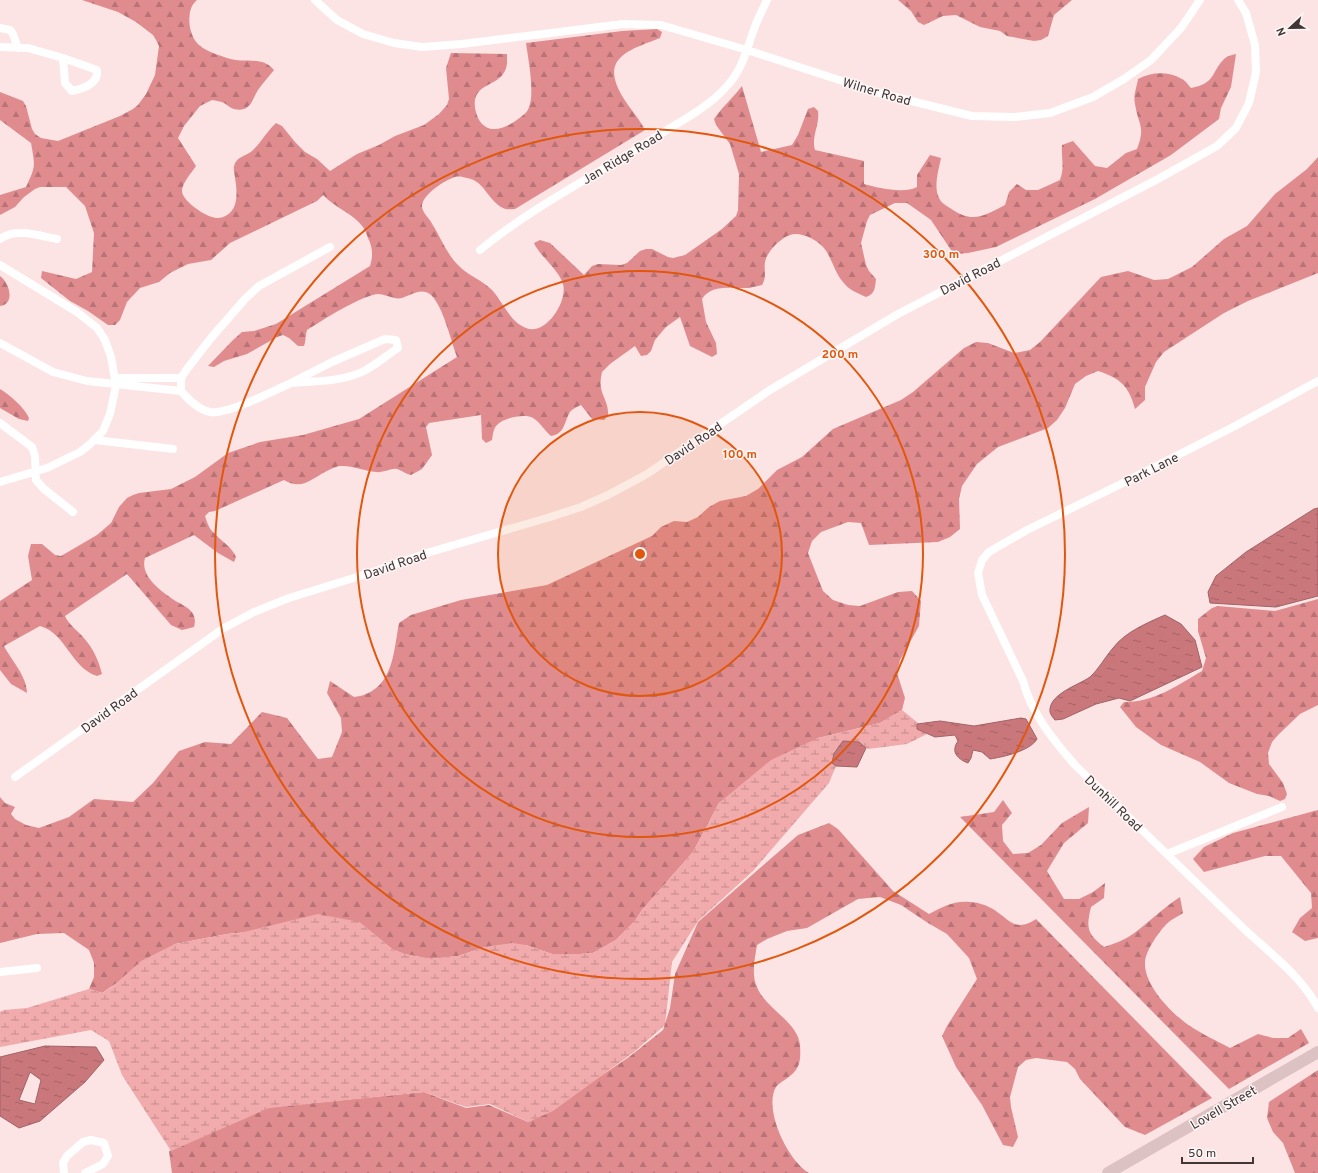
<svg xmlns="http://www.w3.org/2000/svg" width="1318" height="1173" font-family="Overpass,sans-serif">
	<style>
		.forest { fill: url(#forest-firs) }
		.wetland { fill: url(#wetland-marsh) }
		.water { fill: url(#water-ripples); stroke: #a06366; fill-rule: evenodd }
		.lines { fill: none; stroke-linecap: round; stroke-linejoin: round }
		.street { stroke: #fff; stroke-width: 8 }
		.secondary { stroke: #dcc2c3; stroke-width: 12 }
		.ring { fill: none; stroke: #e0570e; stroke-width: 2 }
		.labels { text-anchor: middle; stroke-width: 3; stroke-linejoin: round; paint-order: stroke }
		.street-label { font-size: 13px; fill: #413535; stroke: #fcf6f6 }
		.centre { fill: #e0570e; stroke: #fcf6f6; stroke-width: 2 }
		.ring-label { font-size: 12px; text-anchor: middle; font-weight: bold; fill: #e0570e; stroke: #fcf6f6; stroke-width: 3; stroke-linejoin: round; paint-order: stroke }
	</style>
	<defs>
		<pattern id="forest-firs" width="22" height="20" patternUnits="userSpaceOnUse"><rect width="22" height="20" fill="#e08c8f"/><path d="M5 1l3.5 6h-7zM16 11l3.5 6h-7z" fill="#b77376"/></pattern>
		<pattern id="wetland-marsh" width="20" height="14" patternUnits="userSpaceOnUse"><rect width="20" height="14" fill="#f1abac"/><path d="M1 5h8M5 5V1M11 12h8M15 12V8" fill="none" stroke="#c58c8d"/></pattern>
		<pattern id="water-ripples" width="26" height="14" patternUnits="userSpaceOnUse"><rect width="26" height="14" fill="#c9777b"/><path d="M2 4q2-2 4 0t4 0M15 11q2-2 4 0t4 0" fill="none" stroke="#a56266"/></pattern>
	</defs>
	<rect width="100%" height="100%" fill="#fce4e4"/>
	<path class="forest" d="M82,0h115c-12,9 -9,36 2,45 7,6 19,10 28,13 16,6 35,-3 47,12 -5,6 -11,13 -16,20 -6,9 -7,23 -24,19 -4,-1 -6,-4 -10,-6 -4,-2 -8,-2 -12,-3l-12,6 -16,20 -6,12 18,28c-4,6 -13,16 -14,24 -1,10 22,25 30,27 5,2 11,1 15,-2 12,-7 10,-25 8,-37 0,-3 -2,-8 -1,-12 2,-9 12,-10 18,-15 9,-8 15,-20 24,-28l6,3 13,16 10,10 12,7 13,12 27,-17 22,-9 16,-9 29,-11 15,-11 8,-9 2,-6 -3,-31 5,-15 56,1c0,6 1,14 -4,20 -6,10 -26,11 -28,26 -1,7 1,13 3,18 10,20 31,9 44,-2 3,-2 6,-5 7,-9 6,-14 -1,-49 -3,-64l96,-12 35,-2 5,3 -2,6c-34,13 -63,21 -34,64 6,9 14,18 19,28l-130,79c-4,0 -9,1 -12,-1 -16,-8 -18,-27 -36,-30 -4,-1 -8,-2 -12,-1 -10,3 -33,18 -33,29 0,6 6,11 9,16 9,14 15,31 27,43 9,10 24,15 34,25 11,12 18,32 34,38 20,8 42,-27 37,-44 -5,-16 -22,-26 -29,-41l6,-3 10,3 34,32 8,-9 6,-2 23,1 6,-2 13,-12 6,-2h6l16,8 5,1 12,-3 37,-26 14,-13 2,-6 1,-36 -9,-30 -14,-19 -2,-6c8,-12 19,-21 28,-33l19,66 31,-7 6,-10 10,-26 6,-2 4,4c2,13 -7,26 -3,39l49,11v23c14,4 40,10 53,3v-12l13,-20 11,3c-2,10 -6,23 -4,34 2,9 6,12 13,16 23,16 33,8 55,-3l4,-13 8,-8 9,6h12l22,-10c5,-14 1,-21 2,-35l11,-4 22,25 12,2 19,-15 11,-4c9,-23 1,-24 -2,-45 -2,-8 2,-18 3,-25 14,-7 29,-8 44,0 3,1 6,6 9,9 25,-5 19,-14 33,-29 3,-3 8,-4 12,-5l-5,33 -10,21 -2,11 -48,36 -76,44 -99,48 -28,6 -12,1 -5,-4 -20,-30 -24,-17h-12l-25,12 -3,6 -6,22 5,22 3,6 7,8c-1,9 -1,15 -10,18 -9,-4 -17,-7 -23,-15 -9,-10 -11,-25 -20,-35 -6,-7 -23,-16 -33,-12 -8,3 -17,11 -21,18 -9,12 0,21 -7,32 -4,1 -9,2 -13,3 -16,1 -37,-5 -47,11l4,23 10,21 1,11 -5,3 -22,-11 -10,-29 -14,10 -11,13 -4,11 -4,4 -6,1 -6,-10 -25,18 -8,8c-1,5 -2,11 -1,16 2,10 8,16 7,28l-4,4 -12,-1 -11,-14c-4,2 -9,4 -11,7 -6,10 -5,22 -19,24 -6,-5 -11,-14 -18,-18 -8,-5 -30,0 -36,7 -4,4 -4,10 -5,15l-6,3 -4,-4 -1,-24 -52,8 -3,4 6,28 -10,14 -11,6c-5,-1 -8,-4 -14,-6 -5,-1 -14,4 -21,3 -11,-1 -25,-7 -36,-6 -3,0 -6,2 -9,3 -17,7 -28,23 -47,11l-69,31 -6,1 -4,4c2,6 4,13 9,17 7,8 18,14 22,24l-2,5 -16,-9 -24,-18 -49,23c-5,17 13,31 26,40 11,8 28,11 23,29l-12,3 -11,-5 -44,-51 -62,42c4,9 12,14 18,21 10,11 16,24 19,37l-5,2c-26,-8 -31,-43 -57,-50l-36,20c7,14 23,30 23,47l-16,-9 -11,-14v-69l32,-21 -4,-24 3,-12h11l13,11 6,1 36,-21 14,-12 8,-16 8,-9 6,-3 6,-2 32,-4 24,-12 33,-24 32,-11 43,-7 56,-16 98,-62c-6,-16 -14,-51 -26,-62 -10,-8 -19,0 -29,3 -8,2 -16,-4 -24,-4 -18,2 -55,26 -71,36 -2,6 -1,11 -3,16h-6l-9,-8 -6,-3 -6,2 -30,17 -23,7 -10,6 -6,-1 25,-26 9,-8 12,-1 22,-7 94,-58c3,-10 3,-18 -2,-28 -1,-3 -3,-8 -5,-11 -10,-14 -28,-19 -40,-32l-6,6 -87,42 -19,17 -23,4 -18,9 -11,9 -19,6 -13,14 -7,18 -5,5h-7l-20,-14 -18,-10 -29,-23 1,-7 34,8 16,-7 2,-39 -9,-27 -19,-19h-26l-5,2 -11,8 -9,10 -15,8v-20l26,-8c10,-21 9,-21 5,-44l-31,-23v-28l23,9 3,5 6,23 3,5 6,4 17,3 62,-25 13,-7 5,-4 8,-11 9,-19 4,-29 -3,-6 -3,-5 -17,-13 -18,-10z
		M898,0h174l-18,15 -6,21 -7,4 -7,1 -27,-5 -7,-5 -20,-4 -24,-12 -13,1 -19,9 -6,-3 -7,-11z
		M1318,157v116l-70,28 -24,12 -60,39 -8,10 -11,25v13l-10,9c-6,-23 -15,-31 -37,-38l-12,5 -11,8 -10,24 -8,12 -9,8 -50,19 -21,17 -15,22 -3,13 1,30 -10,8 -12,5 -69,3 -8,-22 -13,-1 -27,10 -9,9 -4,12 15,38 10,9 15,5 12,1 38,-14 14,-1 9,10 -2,25 -19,34 -3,13 8,25 -3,12 -22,13 -62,15 -99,65 -26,49 -51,58 -7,11 -19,19 -23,13 -13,1h-28l-26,-9 -41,2 -27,9 -27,3 -27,-5 -12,-5 -33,-27 -132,12 -52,10 -73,49 -13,-4 5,-12v-14l-5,-13 -25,-17 -27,1 -37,9v-146l5,6 10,4 -4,7 4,5 11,6 13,3 30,-11 25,-18 39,3 20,-19 26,-32 26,-9 26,2 31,-32 25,6 31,41 14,-2 10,-25 -1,-14 -14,-25 3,-12 24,16c4,-1 8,-1 12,-3 28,-11 28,-46 33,-71l12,-8 50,-15 86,-15 105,-49 9,-9 13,-6 13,1 11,-5 11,-10 11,-6 26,-5 12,-7 19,-19 25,-13 31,-28 68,-29 12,-8 51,-44 12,-6 12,1 26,10 16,-3 10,-8 61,-65 27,-6 26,9 14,-1 24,-12 32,-28 23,-13 28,-32 32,-25z
		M0,276c9,6 16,28 0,30z
		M0,389c10,6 24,18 29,29l-1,3 -9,-2 -19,-11z
		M1318,599v106l-18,9 -21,20 -7,8 -4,11 1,11 14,19 4,11 -2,5 -5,2 -11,-5 -12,-2 -28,-11 -29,-21 -39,-17 -25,-18 -16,-20 4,-5c29,1 54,-17 78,-31l4,-13 -8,-27v-12l14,-11 6,-2 57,5z
		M1003,800l9,13 -10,12 1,16 10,13 15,-1 13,-8 21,-22 27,-16 -1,16 -24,20 -17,28 17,28h15l14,-7 12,-9 -1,15 -13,9c-5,21 -4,27 13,40 10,-3 20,-7 29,-13 16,-12 30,-26 47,-37l3,16c-4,3 -9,5 -13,8 -9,7 -25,30 -25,42 -1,22 27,51 45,63 12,8 27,15 40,22l28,-14 15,4h15l13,-9 8,14 -80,46 -269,-272 34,-5z
		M1318,810v128l-13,3 -13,-9 8,-14 12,-10 -1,-15 -30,-37h-16l-61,16 -11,-13 11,-12 29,-14z
		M829,823l9,6 55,62 36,23c13,-7 26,-14 41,-12 6,0 16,3 21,6 17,9 23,26 45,11l176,179 -67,37 -20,-8 -45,-48 -5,-10 -8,-7 -31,-4 -10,2 -8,7 -8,30 1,10 7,30 -5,10 -10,-2 -21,-40 -26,-38 -14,-31 5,-10 30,-47 -8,-21 -22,-24 -19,-11 -27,-18 -21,-8 -22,2 -51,29 -20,3 -20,8 -10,6c-2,13 -6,29 0,42 8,21 41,35 43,58 1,17 0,24 -14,34 -3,2 -8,5 -10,8 -13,22 12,74 33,86h-637l-3,-22 94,-43 161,-16 42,16 23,-3 39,17 18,-9 83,-56 34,-27 7,-22 5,-34 23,-52 100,-87z
		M1318,1070v103h-23l-12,-30 -10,-11 -6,-14 2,-16z"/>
	<path class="wetland" d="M902,710l16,13v6l9,5 -20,10 -39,5 -9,-7h-15l-10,9 -2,12 4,3 -7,17 -76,88 -55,50 -26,41 -7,63 -31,27 -81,59 -25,11 -38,-18 -24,3 -42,-15 -155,16 -98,43 -49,-76 -13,-34 -18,-11 -91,17v-35l4,-2 23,-2 62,-19 13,4 10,-6 29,-26 34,-17 52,-10 13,-1 78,-19 41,8 33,27 12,5 27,5 27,-3 27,-9 27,-4 14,2 26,9h28l13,-1 23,-13 19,-19 7,-11 51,-58 26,-49 52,-43 47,-22 62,-15z"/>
	<path class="water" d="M1318,508v88l-42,11 -66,-4 -2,-11 8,-16 30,-24 68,-43z
		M1165,615l16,9 14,16 7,27 -72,34 -11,-3 -23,6 -33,15 -8,1c-2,-2 -4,-5 -5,-8 -2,-18 29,-27 40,-35 8,-7 16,-21 23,-29 12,-16 34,-25 52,-33z
		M1021,718l5,1 10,18 1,2c-7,12 -34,18 -47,20l-8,-7 -9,-2 -2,8 -3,5c-6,-2 -15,-8 -13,-15 0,-3 2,-5 3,-7l-3,-6 -20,2 -18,-8v-5l23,-3 34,5z
		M843,741l16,1 7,6 -9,19 -21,-1 -4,-3 2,-10z
		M45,1046l51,1 8,13 -19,22 -45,39 -21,7 -19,-12v-59zM30,1072l11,8 -6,24 -16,-4z"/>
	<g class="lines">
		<path class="street" d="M315,0l22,20 26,14 31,9 28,4 40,-3 161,-20 38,1 86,25 132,43 93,23 43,1 35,-4 43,-16 31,-18 27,-19 30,-32 19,-28
			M0,28l10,2 3,4 5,14
			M0,47l28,1 35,10
			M63,58l34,12c2,14 -15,19 -25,21l-7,-8z
			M0,239c16,-12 40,-3 57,0
			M480,250c56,-46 122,-78 182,-117 23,-14 48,-27 66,-48 17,-19 20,-43 30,-66 3,-6 6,-13 9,-19
			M0,265l77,47 20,16 8,12 6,17 5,28 -6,29 -7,17 -14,14 -9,7 -33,16 -47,14
			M385,339l11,1 2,8c-11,7 -22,17 -34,23 -22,11 -49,10 -73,12l41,-21z
			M0,343l53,29 34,9 94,10
			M116,378h65
			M1318,381l-83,45 -114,58 -94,46 -38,22 -7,8 -4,13 4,22 41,86c8,32 31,60 52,84 56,54 111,108 166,161 27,26 60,49 77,82
			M291,383c-18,8 -63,32 -81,29 -12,-2 -22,-13 -29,-21v-13l6,-9 24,-31 34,-39 14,-13 71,-39
			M0,423l32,24 3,9 1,24 8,9 29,23
			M95,440l78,9
			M15,777l209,-149 30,-16 35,-14 84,-26 57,-20 117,-34 34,-11 27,-12 39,-21 123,-84 128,-76 260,-135 59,-33 19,-18 13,-25 7,-31 -1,-27 -9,-32 -8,-13
			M1167,854l115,-47
			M0,972l37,-4
			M64,1173l-1,-10 4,-7 16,-14 8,-2 13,3 4,13 -5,8 -18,9"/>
		<path class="secondary" d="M1108,1173l210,-121"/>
	</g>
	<circle cx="640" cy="554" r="142" fill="#e0570e" fill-opacity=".12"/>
	<g class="ring">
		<circle cx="640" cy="554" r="142"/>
		<circle cx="640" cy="554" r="283"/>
		<circle cx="640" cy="554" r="425"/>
	</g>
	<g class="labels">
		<g class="street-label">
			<text transform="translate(877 91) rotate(16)" y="5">Wilner Road</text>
			<text transform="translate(622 157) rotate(-31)" y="5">Jan Ridge Road</text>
			<text transform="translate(970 276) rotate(-27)" y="5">David Road</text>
			<text transform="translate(693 443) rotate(-34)" y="5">David Road</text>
			<text transform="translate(1151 469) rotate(-27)" y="5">Park Lane</text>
			<text transform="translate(395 564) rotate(-19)" y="5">David Road</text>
			<text transform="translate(109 710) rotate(-36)" y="5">David Road</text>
			<text transform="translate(1114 803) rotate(44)" y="5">Dunhill Road</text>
			<text transform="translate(1223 1107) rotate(-30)" y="5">Lovell Street</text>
		</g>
	</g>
	<circle cx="640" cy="554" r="6" class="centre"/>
	<g class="ring-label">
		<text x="941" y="258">300 m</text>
		<text x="840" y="358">200 m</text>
		<text x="740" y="458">100 m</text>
	</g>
	<g transform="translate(1290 28) rotate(248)" stroke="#fcf6f6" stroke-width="3" paint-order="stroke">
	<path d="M0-3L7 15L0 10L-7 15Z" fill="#413535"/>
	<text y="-6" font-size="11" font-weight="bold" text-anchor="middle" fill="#413535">N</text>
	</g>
	<path d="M1182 1157v6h71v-6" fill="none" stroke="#413535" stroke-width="2"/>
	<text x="1188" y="1157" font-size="12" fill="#413535" stroke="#fcf6f6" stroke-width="3" paint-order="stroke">50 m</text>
</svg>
